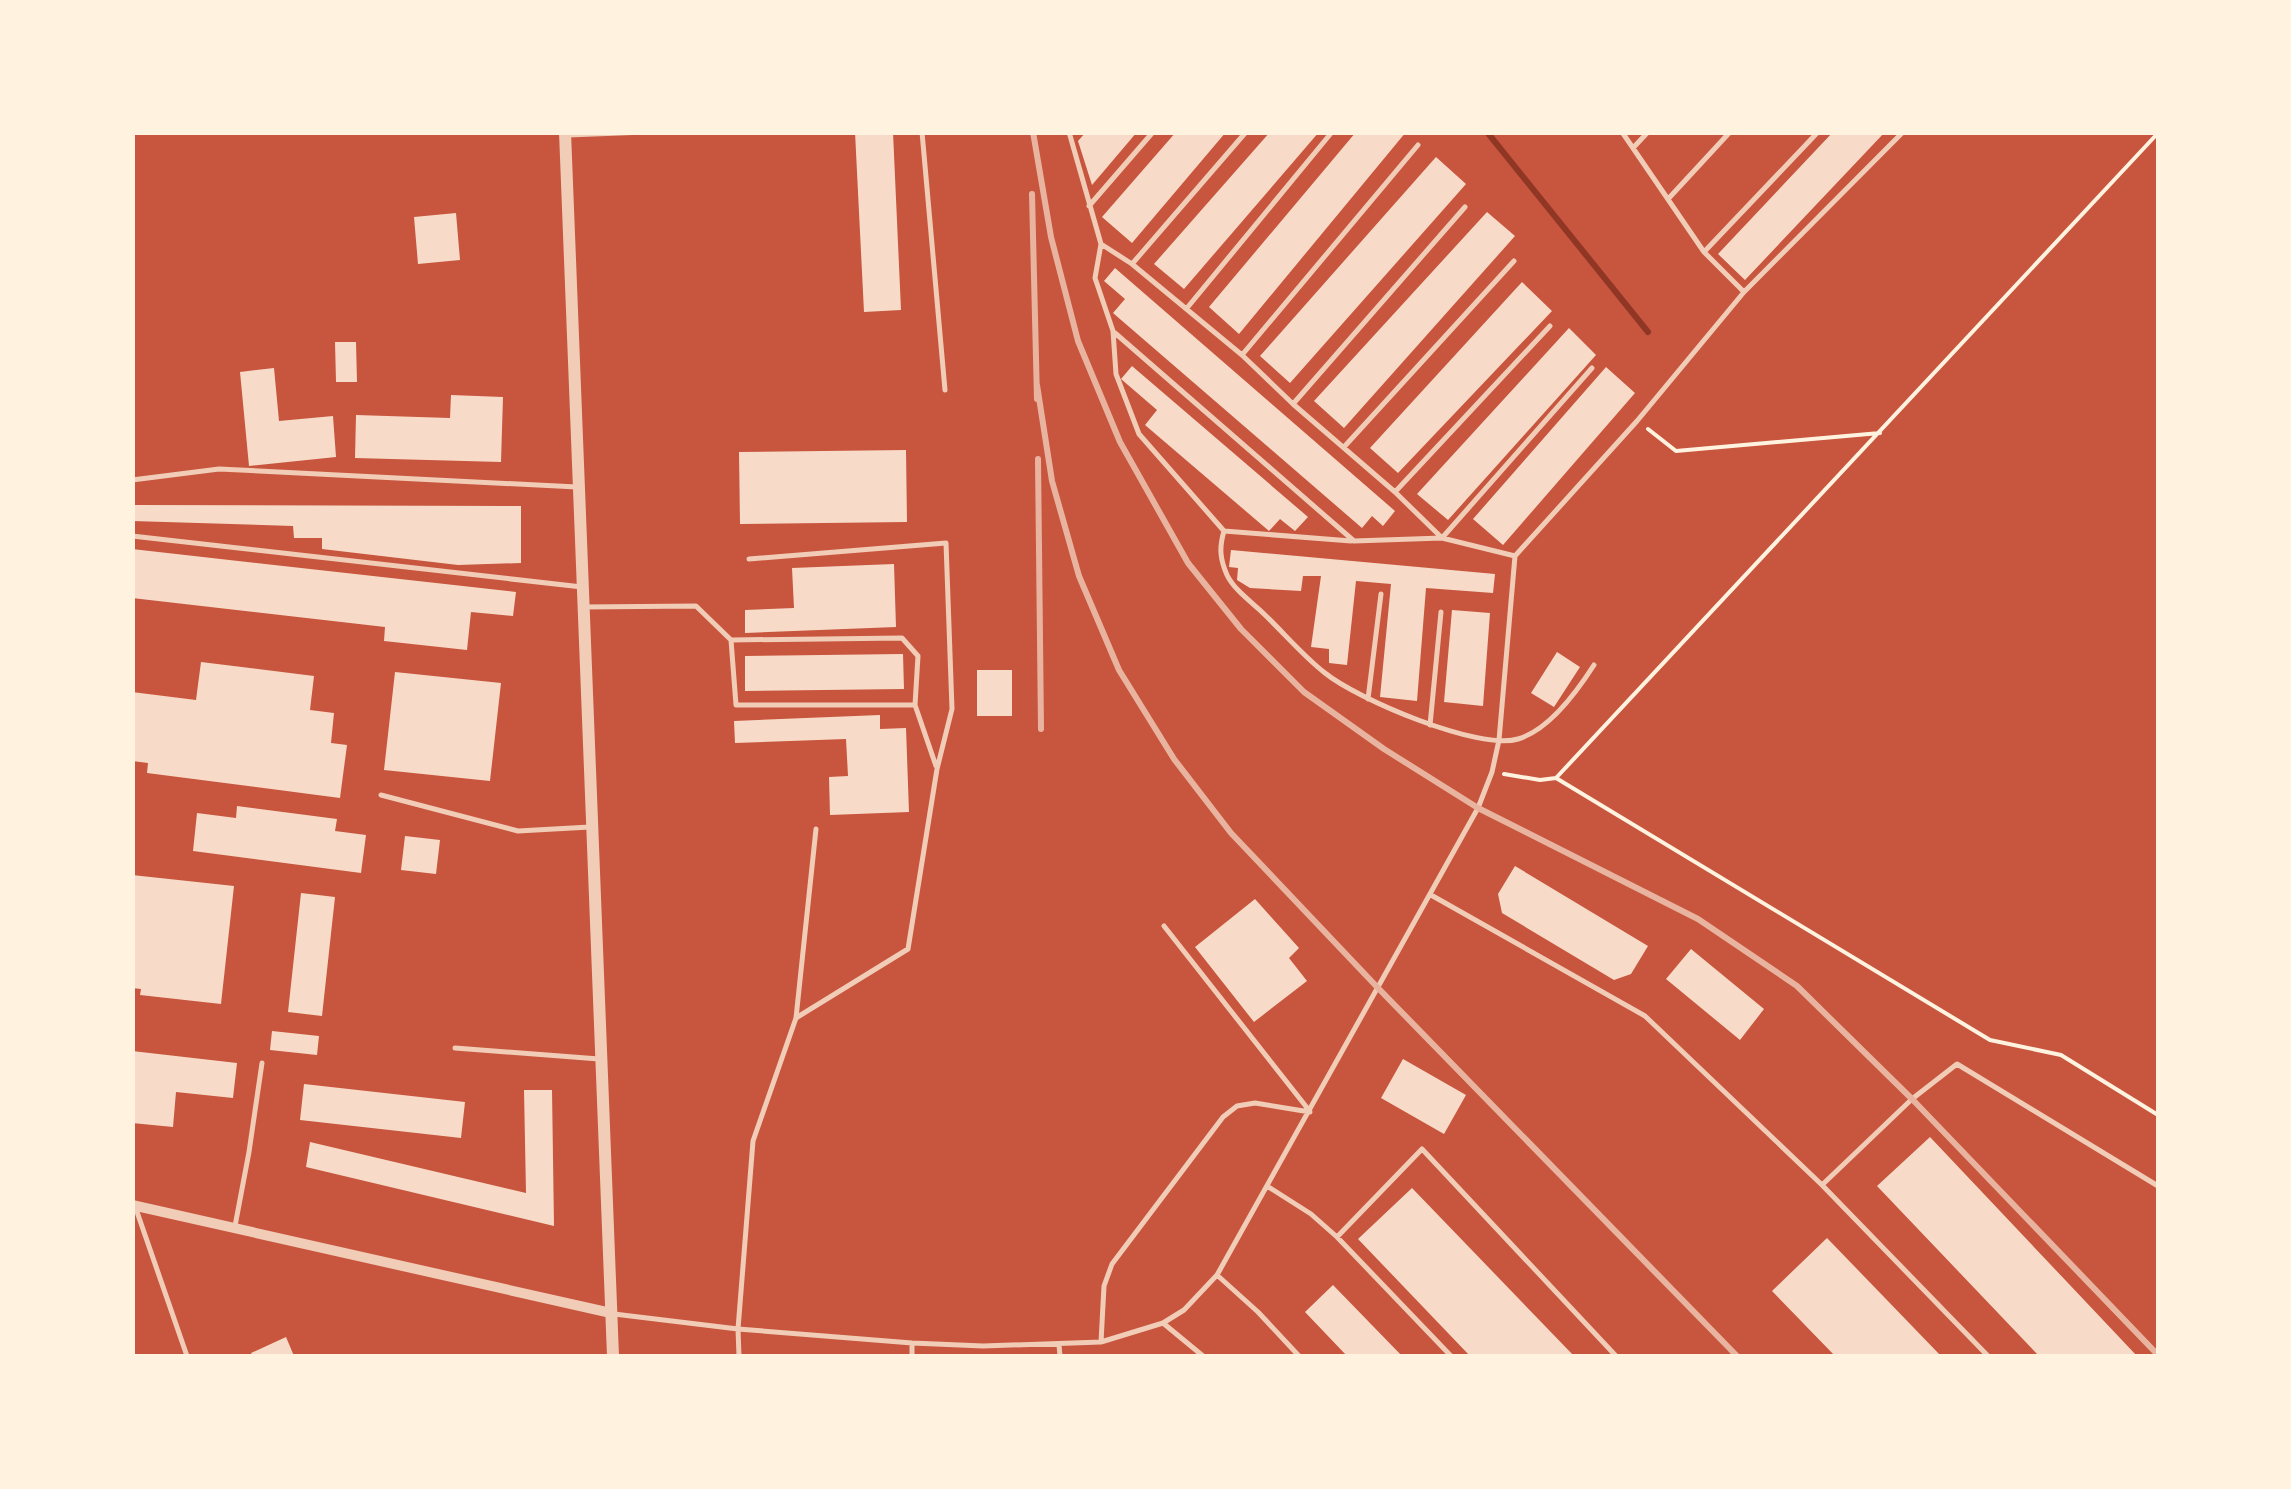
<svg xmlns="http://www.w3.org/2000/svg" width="2291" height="1489" font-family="'Roboto Condensed',sans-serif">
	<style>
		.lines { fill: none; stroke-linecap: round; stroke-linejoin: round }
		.stream { stroke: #8f3625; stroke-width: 6 }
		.building { fill: #f7dbc8 }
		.path { stroke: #fff3e0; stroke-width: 4 }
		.service { stroke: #f1ccb7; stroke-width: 5 }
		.minor { stroke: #f1ccb7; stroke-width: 10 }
		.tertiary { stroke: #f1ccb7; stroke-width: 12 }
		.rail { stroke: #e9b49f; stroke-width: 6 }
	</style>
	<rect width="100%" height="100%" fill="#c8553d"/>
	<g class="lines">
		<path class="stream" d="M1487,132l161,200"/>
	</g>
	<path class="building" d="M855,132h38l8,178 -37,2z
		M1086,132h51l-45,53 -14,-44z
		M1176,132h50l-94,111 -30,-26z
		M1270,132h49l-135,157 -30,-25z
		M1356,132h50l-167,202 -30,-27z
		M1833,132h52l-140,148 -27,-26z
		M1436,157l30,27 -176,199 -30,-27z
		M1487,212l28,24 -171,192 -30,-27z
		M456,213l4,47 -42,4 -4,-47z
		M1115,268l280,243 -12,15 -11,-10 -10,12 -249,-215 12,-14 -21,-18z
		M1522,282l30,29 -154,162 -28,-25z
		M1569,328l27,27 -148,165 -31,-26z
		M335,342h21l1,40h-21z
		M1132,366l176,151 -13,14 -15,-12 -11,12 -124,-106 12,-15 -36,-31z
		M1606,367l29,26 -132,152 -30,-26z
		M274,368l5,53 54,-5 3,41 -87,9 -9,-94z
		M451,395l52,2 -2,65 -146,-4 1,-43 94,3z
		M906,450l1,72 -167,2 -1,-72z
		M132,505l389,1v57l-63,2 -136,-16v-11h-28l-1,-12 -161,-5z
		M132,549l384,43 -3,24 -42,-4 -4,38 -83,-9 1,-14 -253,-29z
		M1231,550l264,24 -2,19 -67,-5 -9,113 -37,-4 11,-113 -35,-3 -9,84 -18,-2v-14l-18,-2 10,-71h-18l-2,15 -51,-3 -13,-8 1,-12 -9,-1z
		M894,564l2,63 -151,6v-23l49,-2 -2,-40z
		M1452,610l38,3 -7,93 -39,-4z
		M1557,652l23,15 -26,40 -23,-14z
		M903,654l1,35 -159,2v-35z
		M201,662l113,14 -4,34 24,3 -3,30 16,2 -7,53 -193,-25 1,-10 -16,-2v-69l64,8z
		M977,670h35v46h-35z
		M395,672l106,11 -11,98 -106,-11z
		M880,715v14l26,-1 3,84 -79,3 -1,-38 19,-1 -2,-37 -111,4 -1,-22z
		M237,806l100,13 -2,12 31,4 -5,38 -168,-22 4,-38 39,5z
		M405,836l35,4 -4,34 -35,-4z
		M1515,866l133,80 -17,28 -17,6 -112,-67 -4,-19z
		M132,875l102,11 -13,118 -81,-9 1,-6 -9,-1z
		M301,893l34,4 -13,119 -34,-4z
		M1255,899l44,49 -10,10 18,23 -53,41 -59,-75z
		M1691,949l73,60 -24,31 -74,-61z
		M272,1031l47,5 -2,19 -47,-5z
		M132,1051l105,12 -4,35 -57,-6 -3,35 -41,-4z
		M1403,1059l63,36 -22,39 -63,-36z
		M304,1084l161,18 -4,36 -161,-18z
		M524,1090h28l2,136 -248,-59 4,-25 216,51z
		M1930,1137l207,219h-98l-162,-170z
		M1412,1188l162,168h-104l-112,-117z
		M1827,1238l114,118h-106l-63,-65z
		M1333,1285l69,71h-55l-42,-44z
		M286,1337l8,19h-41l-2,-3z"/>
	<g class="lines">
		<path class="path" d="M1648,429l28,22 204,-18
			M1504,774l36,6 16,-2 602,-645
			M1556,778l434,262 71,15 97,60"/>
		<path class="service" d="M922,132l23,258
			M1069,132l32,112 -6,34 18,53 3,43 23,60 85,97c-5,17 -4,28 3,44 7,15 26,28 37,39 20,19 39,42 61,59 32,26 154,78 193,66 31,-9 60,-49 76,-74
			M568,135l78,-3
			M1633,148l15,-16
			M1669,198l61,-66
			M1089,206l64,-74
			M1101,244l31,20 110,91 51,49 102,88 47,46 73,18
			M1704,252l114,-120
			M1132,264l114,-132
			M1744,292l159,-160
			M1187,308l145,-176
			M1115,333l239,208 88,-3 150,-170
			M1242,355l176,-210
			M1293,404l172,-197
			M1344,447l170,-186
			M132,480l87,-11 358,18
			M1395,492l155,-166
			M1224,531l127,10
			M132,536l450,51
			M749,559l197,-16 6,166 -15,60 -29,180 -112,69
			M584,607l112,-1 35,34 5,65h179l21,61
			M731,640l171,-2 16,18 -3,49
			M1368,699l13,-105
			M1430,725l11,-113
			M381,795l137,36 72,-4
			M1431,895l214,121 177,169 166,171
			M1164,926l144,183
			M455,1048l144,11
			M1822,1185l90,-86 45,-35 201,122
			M1267,1186l44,28 26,23 114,119
			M136,1209l51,147
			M235,1226l14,-74 13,-89
			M1337,1237l85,-88 194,207
			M1217,1275l41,37 41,44
			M614,1314l124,15 174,14 71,3 118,-4 62,-19 21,-13 33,-35 261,-467 14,-36 7,-32 16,-184 122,-135 107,-129 -40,-40 -82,-120
			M1163,1323l40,33
			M1101,1342l3,-56 8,-22 111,-147 14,-11 18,-3 55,9
			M912,1343v13
			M1059,1345l1,11
			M739,1356l-1,-27 15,-188 43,-123 20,-189"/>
		<path class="minor" d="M132,1205l479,108"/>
		<path class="tertiary" d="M565,132l48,1224"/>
		<path class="rail" d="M1033,132l18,105 27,104 42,101 68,121 53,66 63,63 80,57 94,59 220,111 99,67 115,113 246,256
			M1032,194l5,205
			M1037,385l15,96 27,95 40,94 55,89 57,74 147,155 359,368
			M1038,459l3,270"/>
	</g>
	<rect width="2291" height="1489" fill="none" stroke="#fff3e0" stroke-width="270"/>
</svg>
